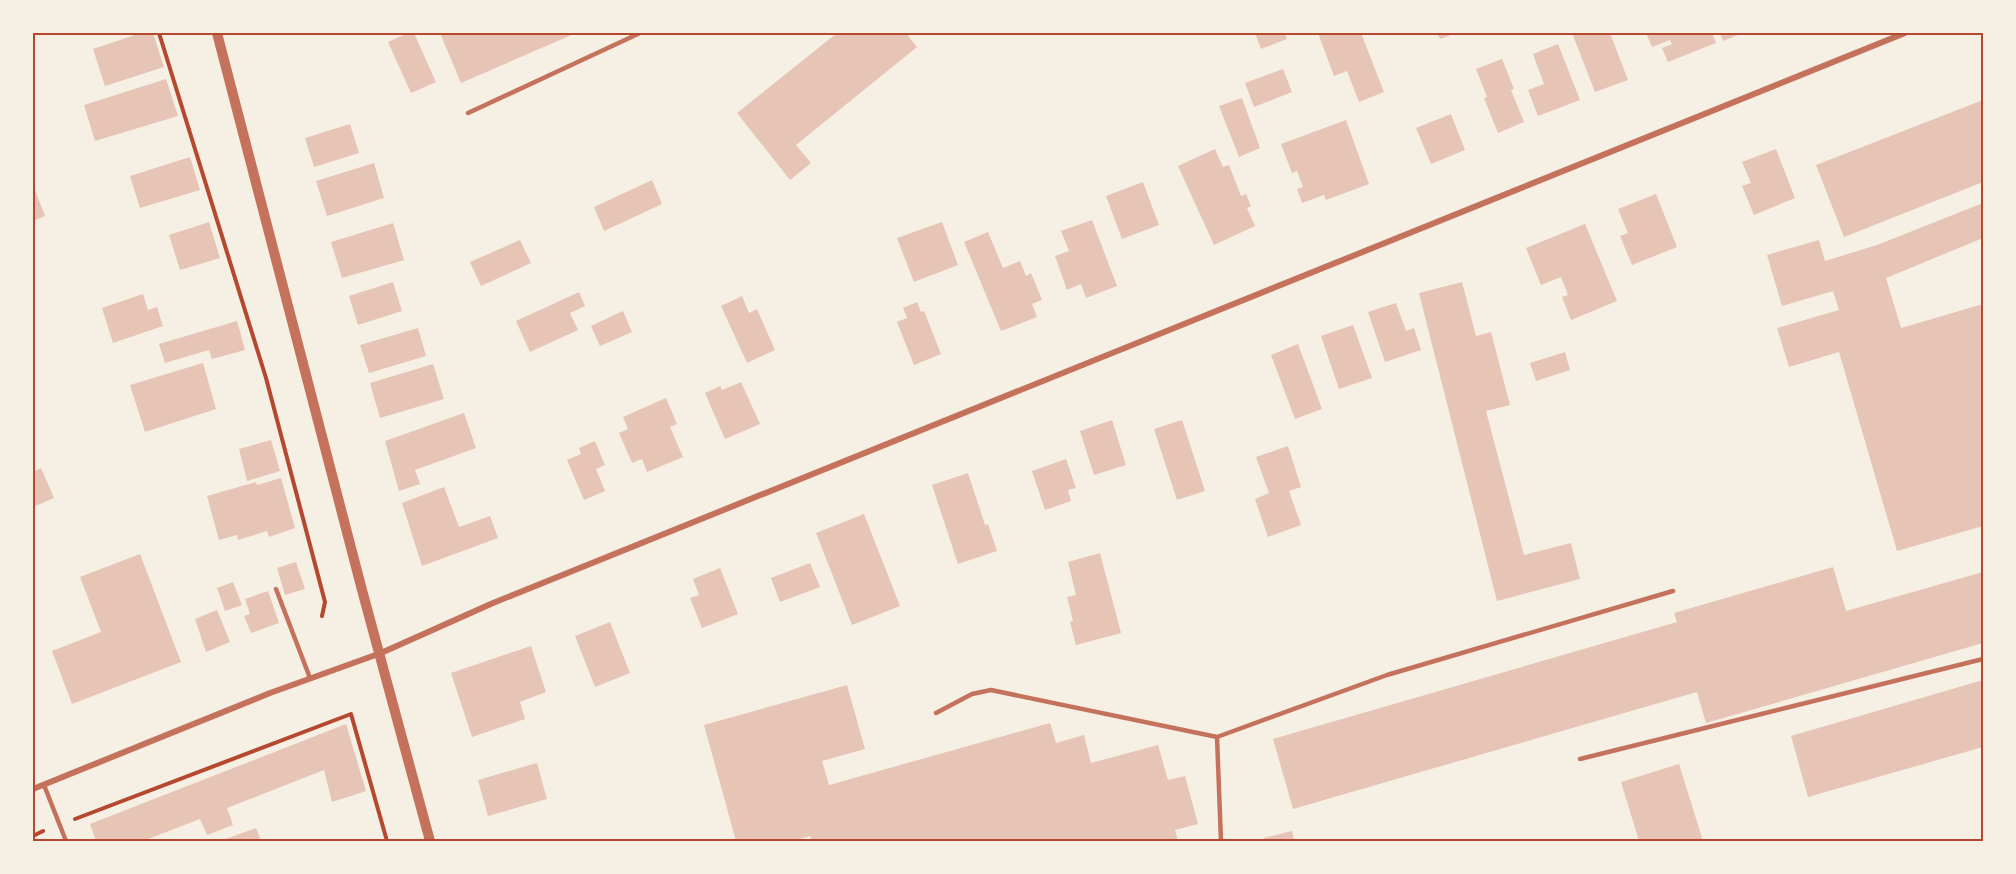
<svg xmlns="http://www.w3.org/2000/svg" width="2016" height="874" font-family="'Fira Sans Condensed',sans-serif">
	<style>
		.building { fill: #e6c5b7 }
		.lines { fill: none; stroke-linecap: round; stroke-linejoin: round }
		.path { stroke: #b5482f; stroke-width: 4 }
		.service { stroke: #c5725c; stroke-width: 4.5 }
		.minor { stroke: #c5725c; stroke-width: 6 }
		.tertiary { stroke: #c5725c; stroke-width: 10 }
		.neatline { fill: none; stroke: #b5482f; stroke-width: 2 }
	</style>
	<rect width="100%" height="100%" fill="#f6efe4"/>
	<path class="building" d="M141,33h12l11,34 -59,19 -12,-37z
		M408,33h6l22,49 -25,11 -23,-51z
		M440,33h136l-115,50z
		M837,33h69l11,14 -121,98 15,18 -21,17 -53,-67z
		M1255,33h30l2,6 -26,10z
		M1318,33h43l23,59 -25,10 -12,-31 -13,5z
		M1437,33h19l-16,6z
		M1572,33h38l18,47 -33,12z
		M1646,33h66l4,10 -48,19 -6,-14 10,-4 -2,-4 -18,7z
		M1720,33h23l-20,8z
		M1558,44l22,56 -42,16 -10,-26 16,-6 -11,-30z
		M1502,59l12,30 -3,1 13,32 -26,11 -14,-35 3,-1 -11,-28z
		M1283,69l9,23 -38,15 -9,-24z
		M166,79l12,37 -83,25 -11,-36z
		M1242,98l18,50 -21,9 -20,-51z
		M1983,100v82l-139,55 -28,-72z
		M1451,114l14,36 -34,14 -15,-36z
		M1346,120l23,64 -43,16 -2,-5 -22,8 -5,-14 6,-2 -6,-16 -5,2 -11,-29z
		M350,124l9,29 -45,14 -9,-29z
		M1215,149l8,18 6,-2 12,31 5,-2 5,12 -4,2 8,18 -41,19 -36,-79z
		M1776,149l19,49 -41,17 -12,-29 9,-3 -9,-21z
		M190,157l10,33 -60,18 -10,-32z
		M374,163l10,35 -57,18 -11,-35z
		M652,180l10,24 -58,27 -10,-24z
		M1143,182l16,43 -37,14 -16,-43z
		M33,185l12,31 -12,5z
		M1656,194l21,53 -45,18 -12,-29 8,-3 -10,-24z
		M1983,203v35l-97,40 15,50 82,-24v222l-86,25 -58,-199 -50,15 -12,-39 62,-18 -6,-19 -51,15 -15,-51 52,-15 6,21 52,-16z
		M1092,220l25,66 -31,12 -5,-14 -14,6 -12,-34 14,-5 -8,-20z
		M209,222l11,36 -40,12 -11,-35z
		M942,222l16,43 -44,17 -17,-44z
		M393,223l11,37 -62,18 -11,-36z
		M1585,224l32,77 -46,19 -9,-23 6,-2 -7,-18 -20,8 -15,-37z
		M988,232l15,36 17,-7 6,15 5,-3 11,27 -10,4 5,13 -36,14 -37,-89z
		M520,240l11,23 -50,23 -11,-24z
		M393,282l9,29 -44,14 -9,-29z
		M1462,282l14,54 15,-4 19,73 -24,6 38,144 47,-12 9,36 -83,22 -78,-308z
		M579,292l6,14 -15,7 8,17 -48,22 -14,-31z
		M143,294l5,16 9,-3 6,19 -50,17 -11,-35z
		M742,296l7,17 8,-4 18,41 -28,13 -26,-57z
		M917,302l4,10 3,-1 17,43 -27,11 -17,-43 10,-4 -4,-10z
		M1396,303l10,28 8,-3 7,22 -36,12 -17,-50z
		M623,311l9,21 -32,14 -9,-20z
		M237,321l8,29 -33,9 -3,-9 -44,13 -6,-19z
		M1353,325l19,53 -33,11 -18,-53z
		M418,328l8,28 -57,17 -9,-28z
		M1298,344l24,65 -27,10 -24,-64z
		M1565,352l5,18 -34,11 -6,-18z
		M203,363l13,46 -71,23 -15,-47z
		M433,364l11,35 -64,19 -10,-35z
		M741,382l19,42 -35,15 -20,-46 15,-7 2,4z
		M666,398l11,26 -7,3 13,30 -36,15 -5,-13 -10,4 -13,-30 9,-4 -5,-12z
		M464,413l12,35 -61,22 5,14 -21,7 -14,-50z
		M1112,420l14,45 -32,10 -14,-44z
		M1182,420l23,71 -28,9 -23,-71z
		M271,440l9,31 -33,10 -8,-32z
		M595,441l10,24 -9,4 9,22 -21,9 -17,-40 14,-6 -2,-6z
		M1288,446l13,41 -12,4 12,34 -33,12 -13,-38 14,-6 -13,-36z
		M1066,459l10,29 -8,2 3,11 -26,9 -13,-39z
		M41,468l13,30 -21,9v-35z
		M968,473l17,52 3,-1 9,27 -39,13 -26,-79z
		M281,478l14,50 -26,9 -2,-6 -29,9 -1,-5 -18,5 -12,-44 49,-14 1,3z
		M444,487l15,40 31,-11 8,22 -76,28 -20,-63z
		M864,514l36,92 -48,19 -36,-92z
		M1100,553l21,80 -45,12 -6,-23 3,-1 -6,-24 9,-2 -8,-33z
		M140,554l41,108 -109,42 -20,-53 49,-19 -21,-55z
		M296,562l9,27 -20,6 -8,-27z
		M810,563l10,24 -40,15 -9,-24z
		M1833,567l13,44 137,-39v71l-277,80 -9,-31 -404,117 -20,-70 404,-117 -3,-9z
		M720,568l18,46 -36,14 -12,-30 9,-3 -6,-16z
		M233,582l9,23 -17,6 -8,-23z
		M268,591l11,32 -28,10 -7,-17 6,-2 -5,-15z
		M217,610l13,32 -24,10 -11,-33z
		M610,622l20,51 -35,14 -20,-51z
		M531,646l15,46 -26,10 5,17 -53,18 -21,-64z
		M1983,680v67l-175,50 -17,-61z
		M847,685l18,64 -43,12 7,24 221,-62 6,20 28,-8 7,28 67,-18 10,35 17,-4 13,48 -23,6 3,11h-366l-2,-5 -17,5h-57l-32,-116z
		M346,724l20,67 -34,11 -8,-32 -97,38 6,17 -26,10 -7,-16 -57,22h-47l-6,-17z
		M537,763l10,36 -59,17 -10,-36z
		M1679,764l24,77h-64l-18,-59z
		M256,828l5,13h-41z
		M1292,831l2,10h-29l-1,-3z"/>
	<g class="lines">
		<path class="path" d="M159,33l107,345 59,224 -3,14
			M75,819l276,-105 36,127
			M33,836l10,-5"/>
		<path class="service" d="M468,113l172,-80
			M276,589l34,89
			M936,713l36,-19 19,-4 226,47 170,-62 286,-84
			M1217,737l4,104
			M1580,759l403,-100
			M44,785l22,56"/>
		<path class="minor" d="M33,789l237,-96 111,-40 112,-50 1412,-570"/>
		<path class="tertiary" d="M217,33l145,557 68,251"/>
	</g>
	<rect width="2016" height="874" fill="none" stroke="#f6efe4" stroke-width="69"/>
	<rect x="34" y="34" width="1948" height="806" class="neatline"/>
</svg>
